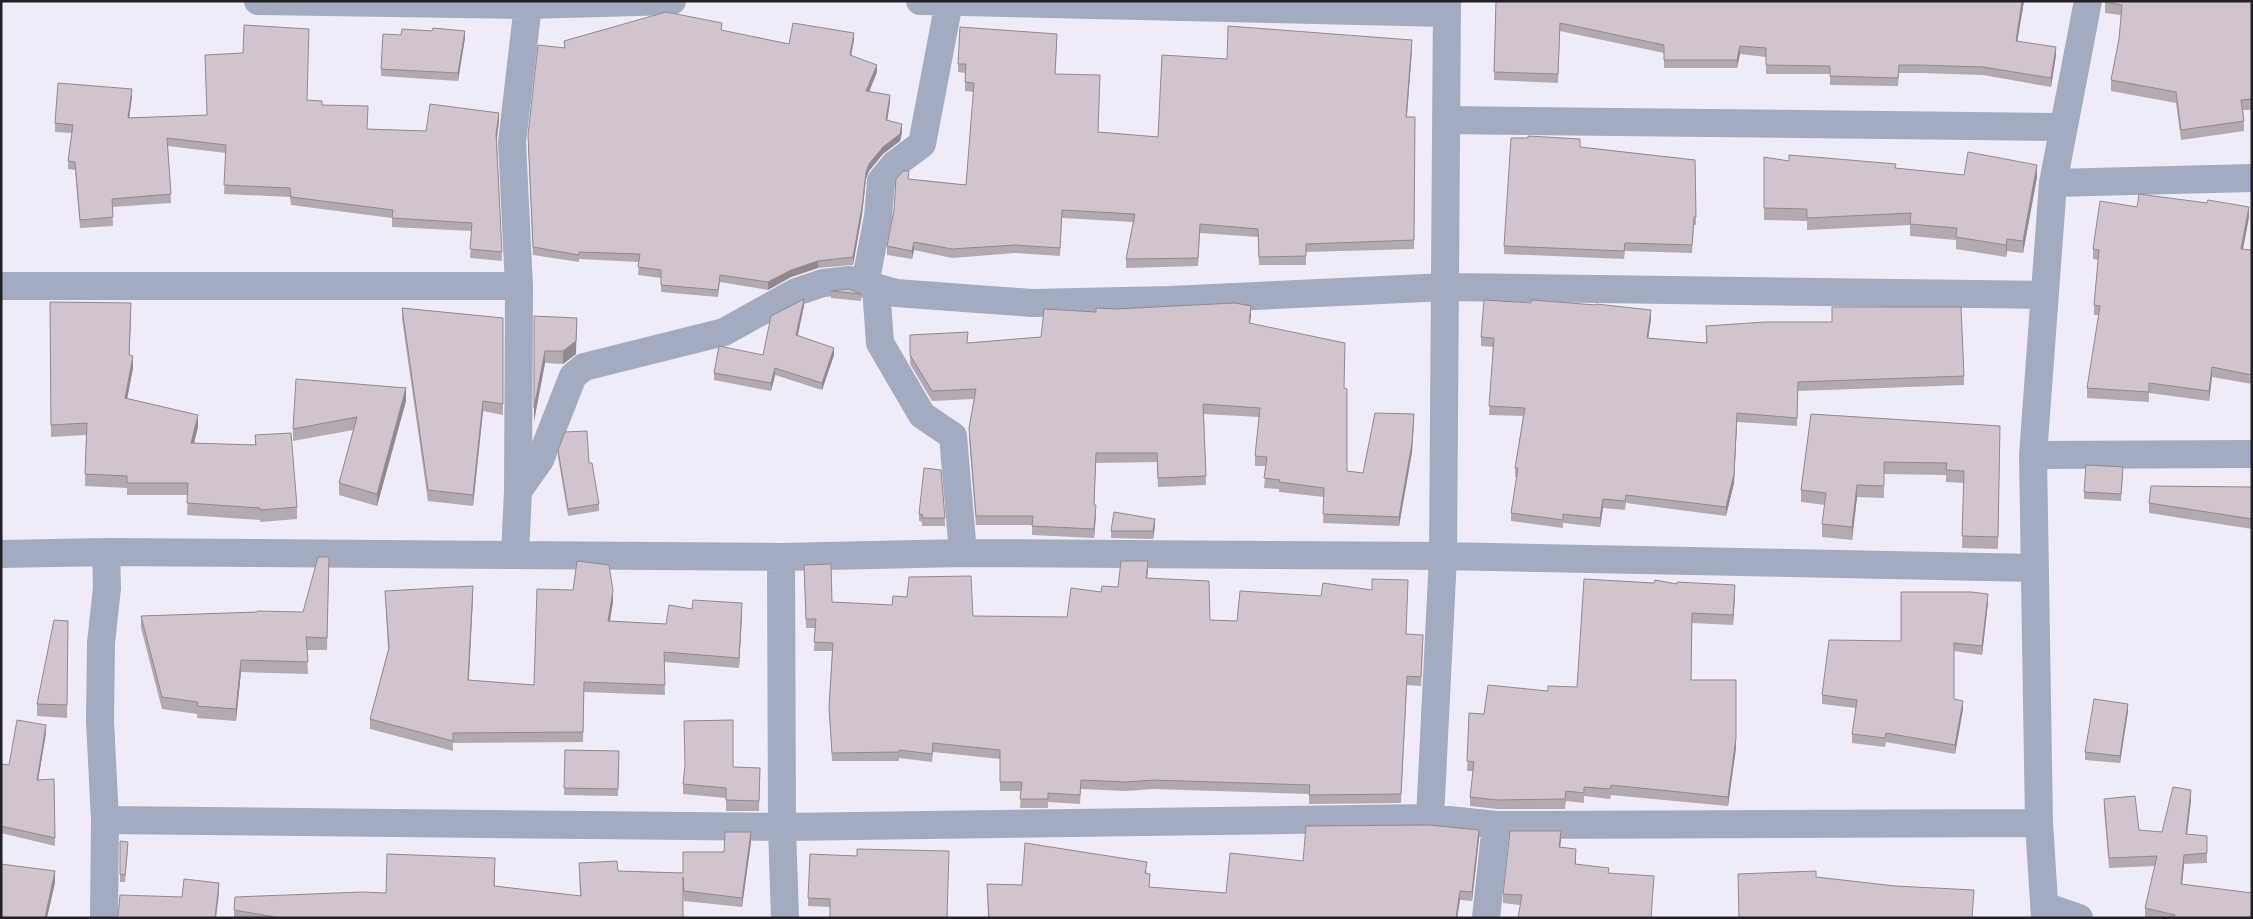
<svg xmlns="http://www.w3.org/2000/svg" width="2253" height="919" font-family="'DM Sans',sans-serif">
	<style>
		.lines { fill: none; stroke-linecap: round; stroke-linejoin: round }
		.minor { stroke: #a2abbf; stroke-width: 28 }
		.wall { fill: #b4a9b1 }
		.shaded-wall { fill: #928990 }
		.building { fill: #d1c4ce; stroke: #928990 }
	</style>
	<rect width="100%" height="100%" fill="#efebf8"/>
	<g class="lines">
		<path class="minor" d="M258,1l270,4 144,-4
			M920,1l527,12
			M1447,120l615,7
			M2053,183l199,-5
			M865,284l13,-67 3,-36 14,-17 27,-20 27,-142
			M1,286h518
			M876,287l4,56 42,72 31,21 10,117
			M2033,455l219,-1
			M518,491l22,-31 33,-84 11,-9 140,-35 72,-40 27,-9 27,-3 46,13 136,10 138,-3 276,-13 598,8
			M1,554l105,-2
			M515,555l3,-64 1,-205 -7,-144 16,-137
			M781,557l1,270 3,91
			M1430,818l13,-262 4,-555
			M105,820l677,7 648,-9 66,7 543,-2
			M2044,906l35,12
			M104,918l1,-98 -5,-99 1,-78 6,-55 -1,-36 675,5 182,-4 480,3 592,12
			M1486,918l10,-93
			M2045,918l-6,-95 -6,-368 20,-272 35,-182"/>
	</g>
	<path class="wall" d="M1496,1h528l-7,40 39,14 -5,32 -68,-12 -62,-2h-22l-1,13 -68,-1v-11h-64v-17l-26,-3 -3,14h-73v-15l-104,-22 -2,52 -64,-3z
		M2105,1h147v109h-9l1,11v10l-63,9 -5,-37 -65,-12v-11l8,-41 2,-24 -16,-2z
		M722,31l67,13 65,-4 -3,15 26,17 -8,20 21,10 -3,19 15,11 -2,9 -17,13 -14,17 -3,8 -4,36 -9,50 -35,3 -27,9 -23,13 -48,-8 -2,15 -57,-5v-14l-23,-3 1,-13 -60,-3v3l-46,-7 -5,-112 36,-95v-7z
		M401,35l64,3 -7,43 -77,-5v-7z
		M1057,43l-2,31 44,58 59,5 69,-78 185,-10 -5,68h8l-1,132 -108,3v13h-47l-1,-28 -58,-4 -2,33 -72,2v-9l7,-37 -71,-4 -2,38 -45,-3 -63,5 -38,-8 -2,9 -25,-4v-9l22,-67 57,6 8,-93 -9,-1v-18l-7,-1v-8z
		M132,97l-3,21 78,-3 100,-15 15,5 45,24 59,2 73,-10 -2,19 5,121 -32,-3 2,-27 -80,-4v-9l-101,-13 -1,-8 -66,-3 2,-41 -58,-7 3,57 -59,4 1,19 -33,2 -5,-58 -7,-1v-8l4,-28 -17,-1v-9z
		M1580,147l115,13 1,65h-2l-2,28 -67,-2 -1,8 -120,-5v-8z
		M1789,161l107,7 68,7 73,2 -14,76 -16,-2 -1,6 -50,-8v-9l-46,-4v-11l-103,5v-9l-43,-1v-12z
		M2249,217l-6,32 9,1v134l-40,-7 -3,24 -60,-8v9l-62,-4v-10l12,-73h-5v-10l4,-45 -5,-1v-10z
		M831,291l30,3v7l-30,-3z
		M50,302l81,13 -2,40 4,13 -6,30 71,29 -4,16 61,2v-10l42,72v12l-37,3v-2l-73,-5 1,-20h-61v-7l-42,-2 1,-51 -35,2z
		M1531,303l120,16 -3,19 58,5v-17l258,50v9l-166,6 -1,35 -60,-4 -3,61 -8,33 -100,-13 -1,7 -22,-2 -3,19 -37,-4v5l-52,-7v-8l6,-36h-2v-9l8,-52 -34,-1 4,-68 -12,-1v-9z
		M804,306l-6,29 36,20 -12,35 -47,-15 -4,16 -57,-11v-7l49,-18z
		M402,308l101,10v97l-20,-4 -10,95 -45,-5 -26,-182z
		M1096,312l155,3 -1,8 94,65 3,83 16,2 51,-49 -2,28 -13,74 -76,-3 1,-26 -45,-5v-3l-15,-1 2,-22h-11v-10l4,-39 -55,-3 2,71 -48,2 -1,-25 -61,1 -2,42 2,9 -2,24 -62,-3v-10h-56l-7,-87v-10l5,-29 -42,2 -22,-37v-29l58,8 73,-6z
		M534,316l42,38 -13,10 -18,-1 -11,58z
		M406,401l-29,105 -38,-11v-12l14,-53 -60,11v-12z
		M1811,414l189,12 -2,123 -36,-1 2,-65 -18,-1v-7l-62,-1v24l-27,-1 -5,43 -30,-3v-13l3,-19 -24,-3v-12z
		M558,450l31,13 10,41v7l-31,5 -10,-59z
		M2123,474l-2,27 -37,-2v-7z
		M2252,487v42l-103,-16v-10z
		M919,514l26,4v8h-23v-4l-3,-1z
		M1155,526l-2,13 -42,-1v-7z
		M329,557l-2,93h-20l1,24 -67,-2 -5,49 -39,-3v-4l-35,-5 -21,-81v-12l162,-4z
		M804,565l28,37 141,14 94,1 34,-25 17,-5 30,-17 -1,8 63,42 197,14 16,10 -2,42 -14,-1 -6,118 -92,1v-10l-156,-5 -27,2 -45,-2 -1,15 -32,-2v6h-28l1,-17h-21v-32l-67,-7 -1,10 -33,-4v3h-67l-3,-54 3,-56h-18l1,-23h-9z
		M1677,584l58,11 -2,30 -41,-2 -1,57 45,68 -8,58 -117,-11 -1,4 -26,-3v7l-18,-2 -1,8h-68l-27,-3v-9l3,-26h-6l2,-58 15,1 64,-23 29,-4z
		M385,591l88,5 -4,84 65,5 79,-83 -3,19 56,3 26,-15 50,4 -3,55 -75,-6 1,33 -81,-3 -1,50 -130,1v8l-83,-22v-10l18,-69z
		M1988,603l-6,52 -28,-4v48l9,10 -8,45 -69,-12 -1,5 -33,-4v-9l4,-26 -34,-4v-9l79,-54z
		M68,621l-1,97 -30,-2v-12z
		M2128,711l-8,52 -35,-3v-8z
		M46,733l-8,47 16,-1 1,67 -54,-13v-69l8,1z
		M565,750l54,1 -1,45 -54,-1z
		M733,767l27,1 -1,43h-33v-13l-43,-4v-10z
		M2104,799l35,31 23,2 29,-32 -4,34 20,2v27l-23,1 -2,21 70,33h-107v-10l10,-42 -46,2 -5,-59z
		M1479,839l-7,62 -12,-1 -3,18h-469l-1,-34 35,1 125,-14 -1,2 3,14 77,6 77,-32z
		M1561,840l-1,7 16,12v5l78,22 -134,19 -17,-2v-9z
		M751,842l-9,65 -58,-6 -1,-14v31h-449v-8l152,-17 109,-25v18l85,10 -1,-33 39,8 65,2 41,-21z
		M128,849l-3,33h-5v-8z
		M949,851l-119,56 -22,-1v-8l49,-42z"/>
	<path class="shaded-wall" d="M2022,1h2l-8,49v-9z
		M465,31v7l-7,43v-8z
		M854,33v7l-4,22v-7z
		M1412,40v9l-6,77v-9z
		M1740,46v8l-3,14v-8z
		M2056,47v8l-5,32v-9z
		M877,65v7l-11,27v-8z
		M132,89v8l-4,30v-9z
		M890,95v7l-4,26v-8z
		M499,113v8l-3,22v-9z
		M902,124v8l-2,9 -17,13 -14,17 -3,8 -4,36 -9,50v-8l13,-85 3,-8z
		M2037,165v12l-14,76v-12z
		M2249,207v10l-8,42v-10z
		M2007,239v12l-1,6v-12z
		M914,242v8l-2,9v-8z
		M818,261v7l-27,9 -23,13v-8l23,-12z
		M804,299v7l-8,36v-7z
		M131,303v12l-2,52v-12z
		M1251,306v9l-2,17v-9z
		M1651,310v9l-4,28v-9z
		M577,318l-1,36 -13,10v-13z
		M834,348v7l-12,35v-7z
		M545,351v12l-11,58v-13z
		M133,356v12l-8,42v-12z
		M2212,367v10l-3,24v-10z
		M775,368v7l-4,16v-8z
		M406,388v13l-29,105v-12z
		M483,401v10l-10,95v-11z
		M1414,414l-2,38 -13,74v-9z
		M198,415v12l-7,28v-12z
		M1737,422l-3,61 -8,33v-9z
		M1857,485v12l-5,43v-13z
		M1603,499v9l-3,19v-9z
		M1096,505v9l-2,24v-9z
		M1155,519v7l-2,13v-8z
		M1148,561v9l-2,17v-9z
		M1735,585v10l-2,30v-10z
		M473,586v10l-5,94v-10z
		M613,591v11l-5,29v-10z
		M1988,594v9l-6,52v-9z
		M742,603v10l-3,55v-10z
		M241,660v12l-5,49v-12z
		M1736,680v68l-8,58v-9z
		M1963,701v8l-8,45v-9z
		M2128,704v7l-8,52v-7z
		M46,725v8l-9,54v-7z
		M2191,790v10l-5,44v-10z
		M1479,830v9l-7,62v-9z
		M1561,831v9l-2,17v-10z
		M751,832v10l-9,65v-9z
		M2184,855v9l-3,30v-10z
		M55,871v12l-8,35h-2z
		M219,883v10l-3,25h-1z
		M1460,891v9l-3,18h-1z"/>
	<path class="building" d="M1496,1h526l-6,40 40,6 -5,31 -68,-11 -62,-2h-22l-1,13 -68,-2v-10l-64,-1v-17l-26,-2 -3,14h-73v-15l-104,-22 -2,51 -64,-2z
		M2105,1h147v98l-11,1 3,21 -63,9 -5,-38 -65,-12 8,-41 3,-34 -17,-3z
		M666,12l56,11 -1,7 68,14 4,-21 61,10 -4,22 27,10 -11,26 24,4 -4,25 16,4 -2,10 -17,13 -14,17 -3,8 -4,35 -9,50 -35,4 -27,9 -23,12 -48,-7 -2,15 -57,-5v-15l-23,-3 2,-13 -61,-2v3l-46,-8 -5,-112 10,-90 27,3 -1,-7z
		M244,25l65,4 -2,71 15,1v4l46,1 -1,23 59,2 4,-27 69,9 -3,21 6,118 -32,-3 2,-26 -80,-5 1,-8 -102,-13 -1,-9 -66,-3 2,-40 -59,-7 4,56 -59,5 1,18 -33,3 -5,-58 -7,-1 5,-36 -18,-2 3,-40 74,6 -4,29 79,-3 -2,-60 38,-2z
		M1228,26l184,14 -6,77h9l-1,123 -108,4v12l-47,1 -1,-28 -58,-5 -2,34 -72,1 9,-45 -73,-4 -2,38 -45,-3 -63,4 -38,-7 -2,9 -25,-5 7,-36 2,-31 7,-8h6l-1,8 58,6 8,-102 -9,-1 1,-18h-8l2,-37 97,7 -2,40 45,1 -2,57 60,5 4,-82 65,4z
		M433,28l32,3 -7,42 -77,-4 2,-35 18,1 1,-6 30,2z
		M1528,136l52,3v8l115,13 1,57h-2l-2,28 -67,-2 -1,8 -120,-5 7,-108h17z
		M1968,152l69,13 -14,76 -16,-2 -1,6 -50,-8 1,-9 -47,-4 1,-11 -104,5v-9l-43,-1v-51l25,4v-6l37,3 70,6 -1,4 69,7z
		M2139,194l68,9 1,-3 41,7 -8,42 11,1v125l-40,-8 -3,24 -60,-8v9l-62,-4 13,-82 -6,-1 5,-55 -6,-1 7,-48 37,6z
		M849,289l12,5 -30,-3z
		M804,299l-8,36 38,13 -12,35 -47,-15 -4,15 -57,-10 5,-27 44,9 8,-39z
		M1484,300l47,3v-3l65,5v-1l55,6 -4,28 60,5 -1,-17 59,-4h67v-15h129l3,69 -166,6 -1,36 -60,-5 -3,61 -8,33 -100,-12 -1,6 -22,-2 -3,19 -37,-4v6l-52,-7 7,-45h-3l10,-60 -36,-2 5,-68 -13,-1z
		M50,302l81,1 -2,52 4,1 -8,42 73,17 -7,28 65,2 -1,-10 36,-2 6,74 -37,3v-2l-73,-5 1,-20h-61v-7l-42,-2 2,-51 -36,2z
		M1235,303l16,3 -2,17 96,20 -1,45 3,1v82l16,2 12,-60 39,1 -2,29 -13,74 -76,-3 1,-26 -45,-6 1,-2 -16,-2 3,-21 -12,-1 5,-48 -57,-4 3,72 -48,2 -1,-25h-61l-2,52h2l-2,24 -62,-3 1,-10h-57l-7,-88 7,-39 -44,2 -22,-36v-20l58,-3 -1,11 74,-6 3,-28 52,3v-4l19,1z
		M402,308l101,10v86l-20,-3 -10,94 -45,-5z
		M534,316l43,2 -1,23 -13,10h-18l-11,57z
		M296,379l110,9 -29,106 -38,-11 18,-66 -64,12z
		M1811,414l189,12 -2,111 -36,-1 2,-65 -18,-1 1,-7 -63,-1v24l-27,-1 -5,42 -30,-3 4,-31 -25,-3z
		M587,431l2,32h3l7,41 -31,5 -10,-59 7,-18z
		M2086,465l37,2 -2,27 -37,-2z
		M924,468l17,2 4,48h-23l1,-3 -4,-1z
		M2151,486l101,1v32l-103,-16z
		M1114,512l41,7 -2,12h-42z
		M318,557h11l-2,81 -21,-1 2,25 -67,-2 -5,49 -39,-3 1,-4 -36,-5 -21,-81 116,-4v-1l46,1z
		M577,561l32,4 4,26 -5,30 58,3 3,-19 23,4 1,-9 49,3 -3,55 -75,-6 1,33 -81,-3 -1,50 -130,1v8l-83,-22 19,-71 -4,-57 88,-5 -5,94 66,5 3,-96 36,1z
		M1121,561h27l-2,17 63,3 1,39 27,1 3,-30 81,5 2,-13 49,7v-11l36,1 -2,54 17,1 -2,42 -14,-1 -6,118 -92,1 1,-10 -157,-5 -27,2 -45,-2 -1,15 -32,-2v6h-28l2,-17h-22v-32l-67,-7 -1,11 -33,-4v2l-67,1 -3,-46 4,-64 -19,-1 2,-23h-10l-2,-54 27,-1 1,38 60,3 1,-9 14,1 2,-20 62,-1 2,40 94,1 4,-29 30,4 1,-6 16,1z
		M1584,579l70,4 1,-3 22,4v-2l58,3 -2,30 -41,-2 -1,67h45v58l-8,59 -117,-12 -1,4 -26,-2v6l-18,-2 -1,8 -68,1 -27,-3 4,-35 -7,-1 2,-48 15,1 4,-29 60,6v-5l29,1z
		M1901,592h70l17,2 -6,52 -28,-3v56l9,2 -8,44 -69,-12 -1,5 -33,-4 5,-34 -35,-5 7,-55 72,1z
		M54,620l14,1 -1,84 -30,-1z
		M2094,699l34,5 -8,52 -35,-4z
		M17,720l29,5 -9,55 17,-1 1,59 -54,-12v-62l8,1z
		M733,720v47l27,1 -1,33 -33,-1v-12l-43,-4 2,-19 -1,-44z
		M565,750l54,1 -1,38 -54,-1z
		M2173,787l18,3 -5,44 21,2v17l-23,2 -3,29 71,9v25h-78l1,-3 -30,-7 12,-52 -48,2 -5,-59 31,-3 4,34 23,2z
		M1429,825l50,5 -7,62 -12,-1 -4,27h-467l-2,-34 35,1 3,-42 122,19 -2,11 5,1 -1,13 77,6 4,-40 73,8 3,-35z
		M1510,831h51l-2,16 17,2 -1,15 34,4 -1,5 46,3 -3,42h-133l4,-23 -19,-1z
		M725,832h26l-9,66 -58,-7 -1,-14v41h-402l-47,-8 1,-13 127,-5 24,1 1,-39 108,4 -1,28 87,10 -2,-33 38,-2 1,10 65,2v-21h41z
		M120,841l8,1 -3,33 -5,-1z
		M857,849l92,2 -2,67h-117v-19l-22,-1 2,-44 47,2z
		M1,864l54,7 -10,47h-44z
		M1816,871v6l79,9 79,4 -2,28h-233l-1,-44z
		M184,879l35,4 -4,35h-99l2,-2 2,-21 62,2z"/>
	<rect width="2253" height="919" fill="none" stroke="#222025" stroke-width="5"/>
</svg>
